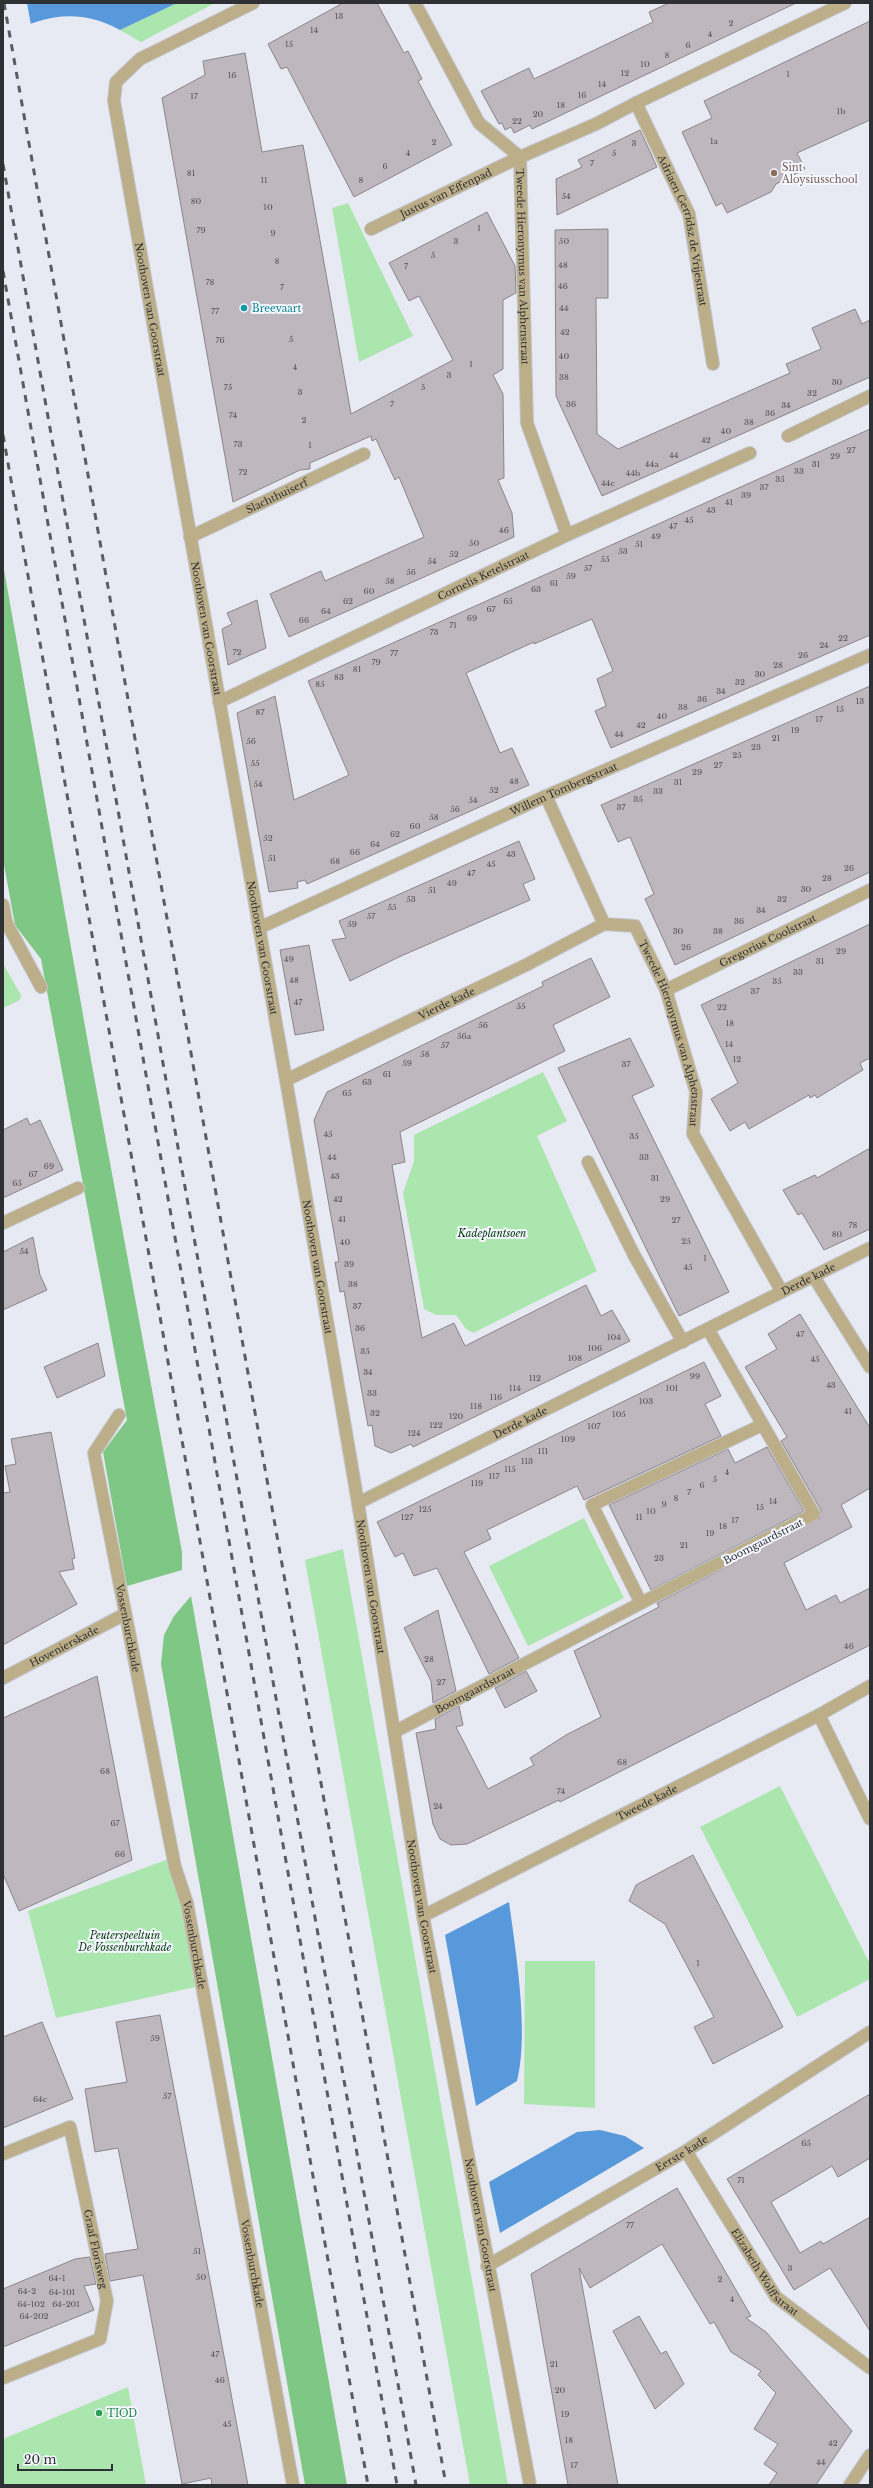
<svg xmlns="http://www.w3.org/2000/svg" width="873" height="2488" font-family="'Libre Baskerville',serif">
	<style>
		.green { fill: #ace6af }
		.forest { fill: #7fc784 }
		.water { fill: #5799da }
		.pier { fill: #e7eaf2 }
		.building { fill: #beb7bd; stroke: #8b858a }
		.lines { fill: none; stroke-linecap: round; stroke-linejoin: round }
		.minor-casing { stroke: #c2c5cc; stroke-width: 14 }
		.minor { stroke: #bcae88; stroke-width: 12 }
		.rail { stroke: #5b5c61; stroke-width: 3; stroke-dasharray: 7 7; stroke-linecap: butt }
		.education-dot { fill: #8d6e63; stroke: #f4f7ff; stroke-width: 1.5 }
		.culture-dot { fill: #0f9aa8; stroke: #f4f7ff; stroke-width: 1.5 }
		.leisure-dot { fill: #2e9e5b; stroke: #f4f7ff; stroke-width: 1.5 }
		.labels { text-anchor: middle; stroke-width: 4; stroke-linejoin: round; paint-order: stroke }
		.number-label { font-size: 8px; fill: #535256 }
		.education-label { font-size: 10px; fill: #785e54; stroke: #f4f7ff; text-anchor: start }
		.street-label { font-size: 10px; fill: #2f3033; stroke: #f4f7ff }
		.culture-label { font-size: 10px; fill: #0d838f; stroke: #f4f7ff; text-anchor: start }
		.park-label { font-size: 10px; font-style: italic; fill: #003408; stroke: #f4f7ff }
		.leisure-label { font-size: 10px; fill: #27864d; stroke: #f4f7ff; text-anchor: start }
	</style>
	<rect width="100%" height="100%" fill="#e7eaf2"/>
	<path class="green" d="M177,3h38l-74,39 -21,-12z
		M348,203l65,133 -54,26 -27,-154z
		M3,964l18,31 -1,5 -17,8z
		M543,1072l24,49 -30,15 60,135 -124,62 -7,-4 -10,-14h-20l-12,-6 -21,-116 11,-32v-26z
		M584,1518l40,80 -96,48 -39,-80z
		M343,1549l165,936h-38l-165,-925z
		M780,1786l90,178v15l-73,38 -97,-190z
		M174,1857l21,130 -139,31 -28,-107z
		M525,1961h70v147l-71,-4z
		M128,2387l18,98h-143v-46z"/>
	<path class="forest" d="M3,564l88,496 91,492v18l-55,16 -24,-134 24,-32 -86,-461 -26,-34 -12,-66z
		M191,1596l156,889h-42l-144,-821 3,-29 10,-19z"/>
	<path class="water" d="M3,3h174l-57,27c-43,-23 -75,-14 -117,5z
		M509,1902c7,52 20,129 8,179l-41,25 -31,-171z
		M600,2130l25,6 19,12 -144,85 -11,-51 88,-50z"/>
	<path class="pier" d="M3,3h24l4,22 -28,12z"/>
	<path class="building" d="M343,3h34l27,50 4,-2 14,28 -4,2 34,64 -98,52 -67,-130 -6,2 -13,-25z
		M669,3h127l-264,126 -2,-4 -16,8 -3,-6 -6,3 -3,-7 -3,1 -18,-33 48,-23 5,11 119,-57 -4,-10z
		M870,21v99l-73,33 8,16 -29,15 -5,8 -44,21 -5,-10 -6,3 -34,-74 30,-14 -8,-17z
		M245,53l17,99 41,-7 48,269 102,-54 -34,-64 -10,5 -20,-38 98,-51 28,54 1,27 -13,7v69l-10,6 10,19 1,84 -6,2 14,33 2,24 -225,100 -19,-43 51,-23 4,10 99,-44 -25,-60 -4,3 -19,-41 -4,2 -1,-5 -61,27v6l-10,1 -67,32 -71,-404 43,-23 -2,-14z
		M640,130l17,37 -100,48 -1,-36 26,-12 -4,-7z
		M608,229v69h-12l1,136 21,15 172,-76 -4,-9 35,-15 -9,-21 43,-19 7,15 8,-4v57l-268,119 -46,-100 -1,-166z
		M870,429v206l-259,113 -16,-37 11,-5 -9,-27 16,-8 -21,-52 -58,25v-2l-68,31 34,80 12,-5 17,37 -222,99 -2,-4 -8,2 1,6 -29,4 -32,-179 38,-17 19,104 55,-25 -41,-94z
		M257,600l9,48 -38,17 -6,-36 10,-5 -5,-11z
		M870,686v186l-195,93 -30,-66 9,-5 -24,-57 -12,5 -17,-37z
		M519,841l16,38 -12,5 7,16 -129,56 -51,25 -18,-41 14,-2 -7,-17z
		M870,924v134l-10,5 3,7 -46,28 -2,-3 -5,3 -1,-3 -60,34 -4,-7 -15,9 -19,-32 27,-16 -37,-78z
		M309,945l15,85 -29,5 -15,-85z
		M591,958l19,39 -57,28 12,26 -165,81 5,30 -13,3 30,173 32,-15 11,23 121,-61 15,31 11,-6 18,31 -217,106 -2,-3 -20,9 -16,-7 -3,-21 -4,1 -24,-135 -4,1 -5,-30h4l-25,-142 13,-28 216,-106 -1,-4z
		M630,1038l24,48 -22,10 97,196 -50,24 -121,-248z
		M27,1118l3,7 10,-5 23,50 -60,28v-68z
		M870,1148v81l-46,21 -22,-37 -4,2 -15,-25 32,-15 2,3z
		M33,1237l7,38 7,15 -44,20v-58z
		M800,1314l70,114v60l-29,17 11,22 -68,36 22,47 30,-15 4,8 30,-15v57l-310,157 -1,-2 -92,44 -16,1 -11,-6 -7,-15 -17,-91 20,-4 -1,-10 24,-13 4,19 -7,2 32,62 46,-24 -4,-7 36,-23 35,-18 -27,-66 85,-44 -2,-4 163,-85 1,-8 -40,-69 6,-4 -42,-70 32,-18 -9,-15z
		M98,1343l7,33 -48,22 -13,-31z
		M704,1362l17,34 -16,8 16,32 -137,64 -7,-14 -90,44 4,9 -27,13 55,106 -30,16 -52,-106 -23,8 -11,-23 -8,4 -18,-35z
		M51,1432l24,126 -3,1 2,10 -15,3 18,32 -74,41v-152l7,-1 -5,-26 11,-2 -5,-25z
		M767,1447l37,64 -153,79 -42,-85 119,-56 7,14z
		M438,1610l18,81 -23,12 -2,-22 -27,-53z
		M526,1671l11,20 -32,17 -10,-20z
		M97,1676l35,184 -113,51 -16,-37v-156z
		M693,1855l90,172 -70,37 -19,-37 20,-10 -49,-93 -36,-23 7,-16z
		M160,2015l37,196 51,274h-36l-1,-7 -29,6 -39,-209 -33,6 -5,-27 33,-5 -20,-101 -23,4 -10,-63 42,-7 -11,-60z
		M42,2022l31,77 -70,29v-91z
		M870,2094v64l-32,19 -6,-11 -61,36 29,51 21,-12 2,3 47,-27v114l-40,-63 -36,22 -67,-111z
		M677,2188l74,128 -5,2 20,14 86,99 -36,54h-47l8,-12 -13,-9 14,-20 -24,-15 22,-36 -18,-18 3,-4 -30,-19 -17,-30 -4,2 -48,-80 -72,44 -11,-20 39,217h-50l-37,-211z
		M90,2257l6,27 -12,2 10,24 -91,37v-58l72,-30z
		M639,2316l22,38 5,-3 18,33 -29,25 -42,-78z"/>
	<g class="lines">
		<g class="minor-casing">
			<g id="minor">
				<path id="s1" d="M253,3l-113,56 -24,23 -2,19 172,979 72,423 65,413 107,569"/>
				<path id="s2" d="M415,3l64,120 41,34 7,266 40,112"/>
				<path id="s3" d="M636,103l53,111 24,150"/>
				<path id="s4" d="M371,229l149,-72 76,-33 40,-21 209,-100"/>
				<path d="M788,436l82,-40"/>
				<path id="s5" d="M190,537l174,-83"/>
				<path id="s6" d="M219,702l348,-167 183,-82"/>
				<path id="s7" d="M546,796l58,128 31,2 31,64 30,102 -3,42 89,158"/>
				<path d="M3,905l3,17 35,65"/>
				<path id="s8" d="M259,928l287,-132 324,-141"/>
				<path id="s9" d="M666,990l204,-100"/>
				<path id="s10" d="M286,1080l240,-115 78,-41"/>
				<path d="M588,1162l46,93 49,87"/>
				<path d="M3,1223l75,-35"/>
				<path d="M814,1277l56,90"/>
				<path d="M708,1329l106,185 -173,89 -49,-98 170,-80"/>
				<path id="s11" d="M119,1415l-25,38 81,414 12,36 106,582"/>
				<path id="s12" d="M358,1503l512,-255"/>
				<path id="s13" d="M3,1678l122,-64"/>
				<path d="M819,1715l51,104"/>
				<path id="s14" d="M394,1732l247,-129"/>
				<path id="s15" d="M423,1916l396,-201 51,-29"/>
				<path id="s16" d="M686,2151l90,146 94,71"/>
				<path id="s17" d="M3,2154l67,-27 37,174 -7,38 -97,39"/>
				<path id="s18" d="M487,2266l199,-115 184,-119"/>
				<path d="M850,2485l20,-30"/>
			</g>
		</g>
		<use href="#minor" class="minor"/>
		<path class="rail" d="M4,3l442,2482
			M3,164l413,2321
			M3,271l394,2214
			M3,435l365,2050"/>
	</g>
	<circle class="education-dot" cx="774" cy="173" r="4"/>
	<circle class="culture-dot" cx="244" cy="308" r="4"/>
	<circle class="leisure-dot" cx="99" cy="2413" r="4"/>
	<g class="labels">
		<g class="number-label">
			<text x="339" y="19">13</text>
			<text x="731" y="26">2</text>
			<text x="314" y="33">14</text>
			<text x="710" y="37">4</text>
			<text x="289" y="47">15</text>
			<text x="688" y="48">6</text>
			<text x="667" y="58">8</text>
			<text x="645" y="67">10</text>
			<text x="625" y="76">12</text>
			<text x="788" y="77">1</text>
			<text x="232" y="78">16</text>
			<text x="602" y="87">14</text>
			<text x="582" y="98">16</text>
			<text x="194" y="99">17</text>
			<text x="561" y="108">18</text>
			<text x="841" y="114">1b</text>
			<text x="538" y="117">20</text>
			<text x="517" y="124">22</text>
			<text x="714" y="144">1a</text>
			<text x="434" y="145">2</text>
			<text x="634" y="146">3</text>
			<text x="408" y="156">4</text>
			<text x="614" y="156">5</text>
			<text x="592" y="166">7</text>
			<text x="385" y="169">6</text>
			<text x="191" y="176">81</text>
			<text x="264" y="183">11</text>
			<text x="361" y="183">8</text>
			<text x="566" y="199">54</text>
			<text x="196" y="204">80</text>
			<text x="268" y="210">10</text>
			<text x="479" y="231">1</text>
			<text x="201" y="233">79</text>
			<text x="273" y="236">9</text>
			<text x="456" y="244">3</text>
			<text x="564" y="244">50</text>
			<text x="433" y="258">5</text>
			<text x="277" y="264">8</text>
			<text x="563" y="268">48</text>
			<text x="406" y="269">7</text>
			<text x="210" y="285">78</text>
			<text x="563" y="289">46</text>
			<text x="282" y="290">7</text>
			<text x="564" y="311">44</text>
			<text x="215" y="314">77</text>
			<text x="565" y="335">42</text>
			<text x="291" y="342">5</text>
			<text x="220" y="343">76</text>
			<text x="564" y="359">40</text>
			<text x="471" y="367">1</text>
			<text x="295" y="370">4</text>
			<text x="449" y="378">3</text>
			<text x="564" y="380">38</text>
			<text x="837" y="385">30</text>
			<text x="228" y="390">75</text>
			<text x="423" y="390">5</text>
			<text x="300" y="395">3</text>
			<text x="812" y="396">32</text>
			<text x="392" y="407">7</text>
			<text x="571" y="407">36</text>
			<text x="786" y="408">34</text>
			<text x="770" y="416">36</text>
			<text x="233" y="418">74</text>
			<text x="304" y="423">2</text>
			<text x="749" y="425">38</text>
			<text x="726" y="434">40</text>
			<text x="706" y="443">42</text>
			<text x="238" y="447">73</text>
			<text x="310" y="448">1</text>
			<text x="851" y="453">27</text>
			<text x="674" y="458">44</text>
			<text x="835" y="459">29</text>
			<text x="652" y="467">44a</text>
			<text x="816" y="467">31</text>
			<text x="799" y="474">33</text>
			<text x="243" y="475">72</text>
			<text x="633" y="476">44b</text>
			<text x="780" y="482">35</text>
			<text x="608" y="486">44c</text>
			<text x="764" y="490">37</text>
			<text x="746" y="498">39</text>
			<text x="729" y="505">41</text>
			<text x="711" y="513">43</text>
			<text x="689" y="523">45</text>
			<text x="673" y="529">47</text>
			<text x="504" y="533">46</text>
			<text x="656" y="539">49</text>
			<text x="474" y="546">50</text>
			<text x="639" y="547">51</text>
			<text x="623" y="554">53</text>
			<text x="454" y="557">52</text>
			<text x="605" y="562">55</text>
			<text x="432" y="564">54</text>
			<text x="588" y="571">57</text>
			<text x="411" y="575">56</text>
			<text x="571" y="579">59</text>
			<text x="390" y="584">58</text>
			<text x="554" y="586">61</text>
			<text x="536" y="592">63</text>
			<text x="369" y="594">60</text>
			<text x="348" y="604">62</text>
			<text x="508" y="604">65</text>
			<text x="491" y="612">67</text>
			<text x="326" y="614">64</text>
			<text x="472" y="621">69</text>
			<text x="304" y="623">66</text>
			<text x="453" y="628">71</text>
			<text x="434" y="635">73</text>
			<text x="843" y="641">22</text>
			<text x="824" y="648">24</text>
			<text x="237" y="655">72</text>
			<text x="394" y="656">77</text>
			<text x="803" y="658">26</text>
			<text x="376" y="665">79</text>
			<text x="778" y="668">28</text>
			<text x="357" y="672">81</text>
			<text x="760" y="677">30</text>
			<text x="339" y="680">83</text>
			<text x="740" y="685">32</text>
			<text x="320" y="687">85</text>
			<text x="721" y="694">34</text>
			<text x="702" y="702">36</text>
			<text x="860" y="704">13</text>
			<text x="683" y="710">38</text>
			<text x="840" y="712">15</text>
			<text x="260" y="715">87</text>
			<text x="662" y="719">40</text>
			<text x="819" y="722">17</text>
			<text x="641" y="728">42</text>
			<text x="795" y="733">19</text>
			<text x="619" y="737">44</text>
			<text x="776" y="741">21</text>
			<text x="251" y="744">56</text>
			<text x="756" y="750">23</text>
			<text x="737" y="758">25</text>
			<text x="255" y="766">55</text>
			<text x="718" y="768">27</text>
			<text x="697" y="775">29</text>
			<text x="514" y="784">48</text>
			<text x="678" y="785">31</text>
			<text x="258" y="787">54</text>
			<text x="494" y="793">52</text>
			<text x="658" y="794">33</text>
			<text x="638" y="802">35</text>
			<text x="473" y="803">54</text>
			<text x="621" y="810">37</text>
			<text x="455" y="812">56</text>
			<text x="434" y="820">58</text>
			<text x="415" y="829">60</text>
			<text x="395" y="837">62</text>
			<text x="268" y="841">52</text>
			<text x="375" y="847">64</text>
			<text x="355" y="855">66</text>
			<text x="511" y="857">43</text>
			<text x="272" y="861">51</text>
			<text x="335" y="864">68</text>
			<text x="491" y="867">45</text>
			<text x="849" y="871">26</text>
			<text x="471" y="876">47</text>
			<text x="827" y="881">28</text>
			<text x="452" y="886">49</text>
			<text x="806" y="892">30</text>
			<text x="432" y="893">51</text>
			<text x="411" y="902">53</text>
			<text x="782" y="902">32</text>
			<text x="392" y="910">55</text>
			<text x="761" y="913">34</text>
			<text x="371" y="919">57</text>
			<text x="739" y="924">36</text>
			<text x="352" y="927">59</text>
			<text x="678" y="934">30</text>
			<text x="718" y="934">38</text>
			<text x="686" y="950">26</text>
			<text x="841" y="954">29</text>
			<text x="289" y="962">49</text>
			<text x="820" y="964">31</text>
			<text x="798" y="975">33</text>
			<text x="294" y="983">48</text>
			<text x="777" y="984">35</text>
			<text x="755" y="994">37</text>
			<text x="298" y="1005">47</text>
			<text x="521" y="1009">55</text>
			<text x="722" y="1010">22</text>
			<text x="730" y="1026">18</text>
			<text x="483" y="1028">56</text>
			<text x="464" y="1039">56a</text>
			<text x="729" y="1047">14</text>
			<text x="445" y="1048">57</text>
			<text x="425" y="1057">58</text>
			<text x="737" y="1062">12</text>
			<text x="407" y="1066">59</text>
			<text x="626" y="1067">37</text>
			<text x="387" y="1077">61</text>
			<text x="367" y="1085">63</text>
			<text x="347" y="1096">65</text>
			<text x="328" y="1137">45</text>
			<text x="634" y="1139">35</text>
			<text x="332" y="1160">44</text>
			<text x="644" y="1160">33</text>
			<text x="49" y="1169">69</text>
			<text x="33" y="1177">67</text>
			<text x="335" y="1179">43</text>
			<text x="655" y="1181">31</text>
			<text x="17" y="1186">65</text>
			<text x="338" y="1202">42</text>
			<text x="665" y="1202">29</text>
			<text x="342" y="1222">41</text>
			<text x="676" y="1223">27</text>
			<text x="853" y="1228">78</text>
			<text x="837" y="1237">80</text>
			<text x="686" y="1244">25</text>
			<text x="345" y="1245">40</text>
			<text x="24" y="1254">54</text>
			<text x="705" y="1261">1</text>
			<text x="349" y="1267">39</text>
			<text x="688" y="1270">45</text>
			<text x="353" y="1287">38</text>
			<text x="357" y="1309">37</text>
			<text x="360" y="1331">36</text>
			<text x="800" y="1337">47</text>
			<text x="614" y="1340">104</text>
			<text x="595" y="1351">106</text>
			<text x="365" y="1354">35</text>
			<text x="575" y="1361">108</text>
			<text x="815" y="1362">45</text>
			<text x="368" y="1375">34</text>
			<text x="695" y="1379">99</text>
			<text x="535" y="1381">112</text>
			<text x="831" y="1388">43</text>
			<text x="515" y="1391">114</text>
			<text x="672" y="1391">101</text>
			<text x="372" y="1396">33</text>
			<text x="496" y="1400">116</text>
			<text x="646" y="1404">103</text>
			<text x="476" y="1409">118</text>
			<text x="848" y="1414">41</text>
			<text x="375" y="1416">32</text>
			<text x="619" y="1417">105</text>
			<text x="456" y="1419">120</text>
			<text x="436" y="1428">122</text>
			<text x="594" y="1429">107</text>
			<text x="414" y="1436">124</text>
			<text x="568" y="1442">109</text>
			<text x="543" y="1454">111</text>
			<text x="527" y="1464">113</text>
			<text x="510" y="1472">115</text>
			<text x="727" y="1475">4</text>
			<text x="494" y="1479">117</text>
			<text x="715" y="1482">5</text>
			<text x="477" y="1486">119</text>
			<text x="702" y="1488">6</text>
			<text x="689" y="1495">7</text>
			<text x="676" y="1501">8</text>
			<text x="773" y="1504">14</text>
			<text x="664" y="1507">9</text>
			<text x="760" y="1510">15</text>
			<text x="425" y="1512">125</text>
			<text x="651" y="1514">10</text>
			<text x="407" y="1520">127</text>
			<text x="639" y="1520">11</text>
			<text x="735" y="1523">17</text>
			<text x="723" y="1529">18</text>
			<text x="710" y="1536">19</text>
			<text x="684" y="1548">21</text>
			<text x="659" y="1561">23</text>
			<text x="849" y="1649">46</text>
			<text x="429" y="1662">28</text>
			<text x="441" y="1685">27</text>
			<text x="622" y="1765">68</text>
			<text x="105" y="1774">68</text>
			<text x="561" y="1794">74</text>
			<text x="438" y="1809">24</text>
			<text x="115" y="1826">67</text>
			<text x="120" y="1857">66</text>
			<text x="698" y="1966">1</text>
			<text x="155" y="2041">59</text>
			<text x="167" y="2099">57</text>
			<text x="40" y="2102">64c</text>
			<text x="806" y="2146">65</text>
			<text x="741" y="2183">71</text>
			<text x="630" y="2228">77</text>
			<text x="197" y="2254">51</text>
			<text x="790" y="2271">3</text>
			<text x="201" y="2280">50</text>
			<text x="57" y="2281">64-1</text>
			<text x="720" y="2282">2</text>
			<text x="27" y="2294">64-2</text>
			<text x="62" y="2295">64-101</text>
			<text x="732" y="2302">4</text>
			<text x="31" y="2307">64-102</text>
			<text x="66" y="2307">64-201</text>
			<text x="34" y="2319">64-202</text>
			<text x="215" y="2357">47</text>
			<text x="554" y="2367">21</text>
			<text x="220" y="2383">46</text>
			<text x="560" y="2393">20</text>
			<text x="565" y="2417">19</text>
			<text x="227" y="2427">45</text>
			<text x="569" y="2443">18</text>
			<text x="833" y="2446">42</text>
			<text x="821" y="2465">44</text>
			<text x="574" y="2468">17</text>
		</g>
		<g class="education-label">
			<text x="782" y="171">Sint<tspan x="782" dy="12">Aloysiusschool</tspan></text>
		</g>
		<g class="street-label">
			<text dy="4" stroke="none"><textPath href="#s4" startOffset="83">Justus van Effenpad</textPath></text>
			<text dy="4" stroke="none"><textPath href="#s3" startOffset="137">Adriaen Gerridsz de Vrijestraat</textPath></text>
			<text dy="4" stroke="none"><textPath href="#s2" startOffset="299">Tweede Hieronymus van Alphenstraat</textPath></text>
			<text dy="4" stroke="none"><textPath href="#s1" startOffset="390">Noothoven van Goorstraat</textPath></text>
			<text dy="4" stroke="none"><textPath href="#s5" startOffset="96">Slachthuiserf</textPath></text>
			<text dy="4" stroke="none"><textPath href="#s6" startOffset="293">Cornelis Ketelstraat</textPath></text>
			<text dy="4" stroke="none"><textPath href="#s1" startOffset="714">Noothoven van Goorstraat</textPath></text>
			<text dy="4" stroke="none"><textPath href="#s8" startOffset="335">Willem Tombergstraat</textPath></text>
			<text dy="4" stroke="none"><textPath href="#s9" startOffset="113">Gregorius Coolstraat</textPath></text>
			<text dy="4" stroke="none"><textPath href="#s1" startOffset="1038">Noothoven van Goorstraat</textPath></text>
			<text dy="4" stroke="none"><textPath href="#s10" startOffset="178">Vierde kade</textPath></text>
			<text dy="4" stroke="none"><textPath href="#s7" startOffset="286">Tweede Hieronymus van Alphenstraat</textPath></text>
			<text dy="4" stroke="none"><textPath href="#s1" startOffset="1362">Noothoven van Goorstraat</textPath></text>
			<text dy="4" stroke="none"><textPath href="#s12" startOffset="503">Derde kade</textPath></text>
			<text dy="4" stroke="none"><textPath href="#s12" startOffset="181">Derde kade</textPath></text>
			<text transform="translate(763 1541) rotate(-27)" y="4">Boomgaardstraat</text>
			<text dy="4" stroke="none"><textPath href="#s1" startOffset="1686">Noothoven van Goorstraat</textPath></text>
			<text dy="4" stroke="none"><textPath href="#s11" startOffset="224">Vossenburchkade</textPath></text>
			<text dy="4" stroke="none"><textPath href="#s13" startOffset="69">Hovenierskade</textPath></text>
			<text dy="4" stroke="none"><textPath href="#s14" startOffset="91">Boomgaardstraat</textPath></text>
			<text dy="4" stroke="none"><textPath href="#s15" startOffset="251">Tweede kade</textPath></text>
			<text dy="4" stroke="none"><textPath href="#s1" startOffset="2010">Noothoven van Goorstraat</textPath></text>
			<text dy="4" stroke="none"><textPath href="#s11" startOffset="548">Vossenburchkade</textPath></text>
			<text dy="4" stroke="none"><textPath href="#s18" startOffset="225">Eerste kade</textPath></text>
			<text dy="4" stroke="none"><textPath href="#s1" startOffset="2334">Noothoven van Goorstraat</textPath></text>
			<text dy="4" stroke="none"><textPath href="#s17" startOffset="197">Graaf Florisweg</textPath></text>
			<text dy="4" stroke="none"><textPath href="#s11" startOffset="872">Vossenburchkade</textPath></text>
			<text dy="4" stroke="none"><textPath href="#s16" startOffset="145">Elizabeth Wolffstraat</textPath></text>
		</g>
		<g class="culture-label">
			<text x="252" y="312">Breevaart</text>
		</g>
		<g class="park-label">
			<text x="492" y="1237">Kadeplantsoen</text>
			<text x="125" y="1939">Peuterspeeltuin<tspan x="125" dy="12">De Vossenburchkade</tspan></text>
		</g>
		<g class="leisure-label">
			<text x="107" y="2417">TIOD</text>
		</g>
	</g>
	<rect width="873" height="2488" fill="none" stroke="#2f3033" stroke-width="8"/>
	<path d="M18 2464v6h94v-6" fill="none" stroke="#2f3033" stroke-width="2"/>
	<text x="24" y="2464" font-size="12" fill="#2f3033" stroke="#f4f7ff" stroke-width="3" paint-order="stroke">20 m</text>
</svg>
